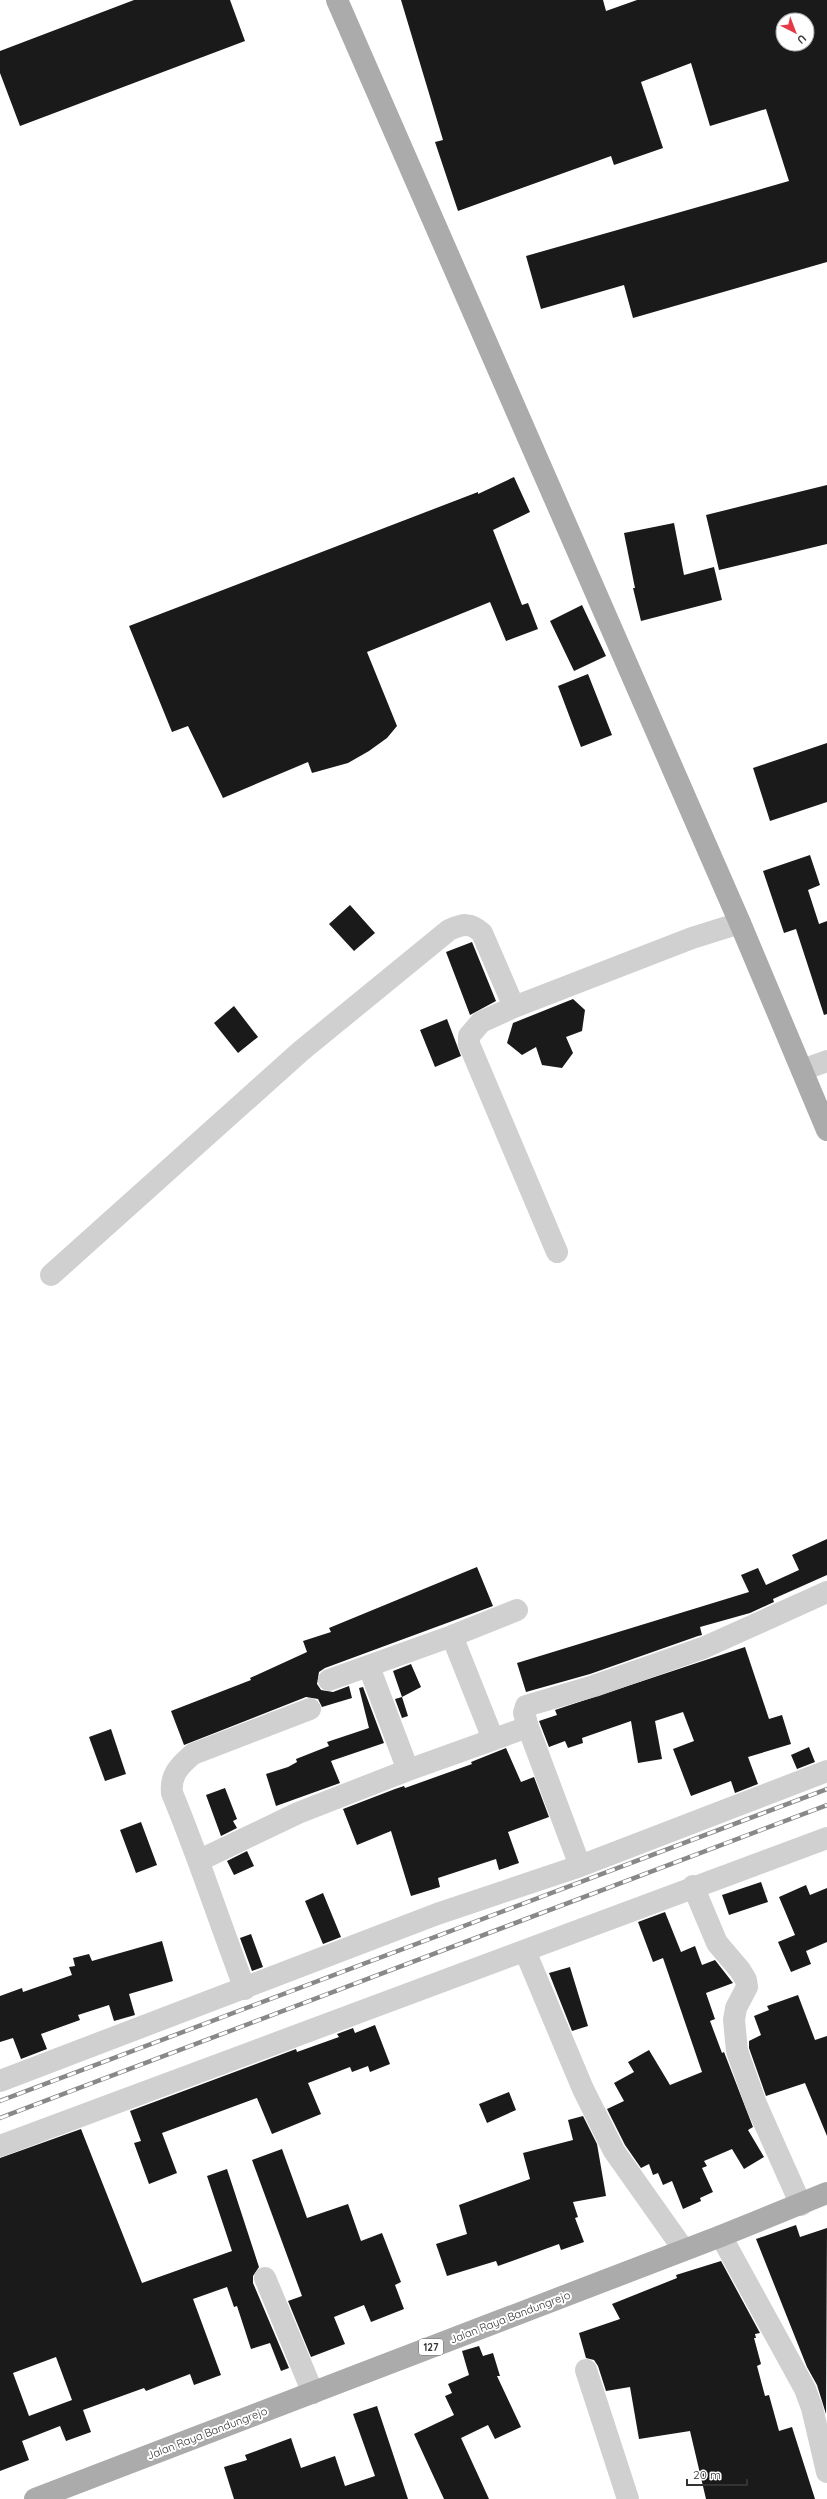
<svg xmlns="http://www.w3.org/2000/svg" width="827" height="2499" font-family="Quicksand,sans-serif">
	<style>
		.building { fill: #1a1a1a; fill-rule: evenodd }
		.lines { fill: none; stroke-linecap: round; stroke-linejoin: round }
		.minor { stroke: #d0d0d0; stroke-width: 22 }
		.major { stroke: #ababab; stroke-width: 22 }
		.rail-casing { stroke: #888; stroke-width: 4.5 }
		.rail { stroke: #fff; stroke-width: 3; stroke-dasharray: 9; stroke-linecap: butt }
		.labels { text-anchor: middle; stroke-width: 4; stroke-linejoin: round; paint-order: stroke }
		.shield { fill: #fff; stroke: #707070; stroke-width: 1 }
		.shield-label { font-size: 10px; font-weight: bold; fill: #333 }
		.street-label { font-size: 11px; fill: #333; stroke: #fff }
	</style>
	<rect width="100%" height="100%" fill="#fff"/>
	<path class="building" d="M134,0h96l15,41 -225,85 -20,-53v-22z
		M401,0h202l3,11 31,-11h190v262l-194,56 -9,-33 -83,24 -15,-53 263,-75 -23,-72 -56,17 -19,-63 -50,19 22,66 -49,17 -3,-9 -153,55 -23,-69 8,-2zM783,20h24v24h-24z
		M514,477l16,35 -37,18 29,75 6,-2 10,26 -32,12 -16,-39 -123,50 30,74 -10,12 -18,13 -21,12 -36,10 -4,-11 -85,36 -35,-72 -16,6 -43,-106 349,-134v2z
		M827,485v59l-108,26 -13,-55z
		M674,523l10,52 30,-8 8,33 -81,21 -8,-33h2l-11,-55z
		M582,605l24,51 -32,15 -24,-50z
		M588,674l24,61 -31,12 -23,-61z
		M827,743v59l-57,19 -17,-53z
		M810,855l10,30 -12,5 11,34 8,-3v93l-3,1 -28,-86 -12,4 -21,-62z
		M350,905l25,28 -21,18 -25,-27z
		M472,942l24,59 -26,14 -24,-63z
		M573,999l12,11 -3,21 -16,6 7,16 -11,15 -20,-3 -6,-18 -14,8 -15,-12 6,-20z
		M234,1006l24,31 -20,16 -24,-30z
		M447,1019l14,37 -26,11 -15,-37z
		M827,1539v36l-54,24 1,3 -24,11 -50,14 2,8 -4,1 -108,38 -64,18 -9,-29 232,-71 -8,-17 17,-7 8,17 33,-15 -7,-15z
		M477,1567l16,39 -168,62 -6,4 -2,12 4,6 12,2 16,-6 3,12 -30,9 -4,-8 -12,-2 -122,48 -13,-34 80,-31 -1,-2 57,-26 -4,-11 28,-9 -2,-4z
		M745,1647l24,72 13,-4 9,29 -43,13 10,27 -23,9 -4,-12 -40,15 -18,-47 21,-8 -11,-29 -28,9 7,38 -24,4 -7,-42 -49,17 1,5 -15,5 -3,-7 -16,6 -10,-26 18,-6 -2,-5z
		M411,1664l10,23 -19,10 -9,-26z
		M363,1687l21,56 -53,18 9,22 -64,23 -10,-32 22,-7 9,-5 -1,-3 33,-13 -2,-4 42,-14 -10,-40z
		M402,1697l6,19 -6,2 -7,-19z
		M111,1729l15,45 -21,7 -16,-44z
		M809,1747l6,15 -18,7 -6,-14z
		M506,1748l15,34 13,-5 15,40 -41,15 11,31 -20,7 -3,-11 -58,19 2,9 -29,9 -20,-65 -34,14 -14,-36 52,-20 9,-3 1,2 67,-24 -1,-2z
		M225,1788l12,31 -4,2 4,7 -16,8 -15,-41z
		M141,1822l16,43 -21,8 -16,-43z
		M247,1851l7,15 -20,9 -7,-14z
		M761,1882l7,20 -39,13 -7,-20z
		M806,1885l4,10 17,-7v54l-21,9 5,13 -20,8 -13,-30 17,-7 -16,-38z
		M323,1893l18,44 -18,7 -18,-43z
		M665,1912l16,40 14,-6 7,19 13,-5 18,23 -27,10 9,26 -5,2 12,32 2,-1 29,75 -5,3 16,27 -20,12 -12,-20 -28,12 3,5 -5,2 11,24 -13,6 1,3 -18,8 -11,-28 -9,4 -5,-12 -5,2 -4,-11 -8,4 -16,-23 -18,-36 17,-8 -10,-18 20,-11 -6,-10 21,-12 21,35 32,-13 -39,-114 -10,4 -15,-40z
		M251,1934l12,33 -11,4 -12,-33z
		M162,1941l11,40 -44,13 6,21 -21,6 -5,-16 -31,10 2,5 -39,14 6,15 -26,10 -8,-21 -13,4v-46l22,-8 1,4 49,-17 -3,-8 6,-1 -2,-8 16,-4 3,7z
		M570,1967l18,59 -16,5 -23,-58z
		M798,1995l17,45 12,-4v100l-22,-53 -39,13 -17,-48v-7l12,-6 -7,-19 15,-6 -2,-4z
		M375,2025l15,39 -20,8 -2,-6 -16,6 -2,-5 -42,16 13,31 -49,20 -15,-36 -95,35 15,40 -28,11 -15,-41 7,-2 -11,-30 166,-62 1,3 42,-15 -2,-3 16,-6 2,5z
		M509,2092l7,18 -29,13 -8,-19z
		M583,2116l14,28 9,52 -33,6 5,15 -3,1 9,24 -23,8 -2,-6 -61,22 -2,-5 -49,15 -11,-32 31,-10 -8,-29 71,-26 -7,-26 50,-13 -5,-20z
		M81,2129l61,154 90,-32 -25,-75 20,-7 32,98 -6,9v7l36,85 -8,3 -11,-28 -19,6 -14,-43 -3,1 -7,-20 -34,12 28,76 -27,10 -4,-11 -44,17 -2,-3 -61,22 8,22 -25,9 -6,-15 -38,15 7,19 -29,11v-313zM56,2357l16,43 -43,16 -16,-43z
		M282,2149l25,69 41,-14 13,37 21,-8 19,49 -6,3 9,24 -33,13 -7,-17 -30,12 11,27 -34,13 -23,-56 14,-5 -50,-136z
		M796,2225l4,12 27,-9 -1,186 -9,-29 -10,-18 -51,-128z
		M721,2261l39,72 -5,1 1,4h-2l7,26 -4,2 8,30 4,-1 10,36 13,-4 23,72h-109l-16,-68 -51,8 -9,-52 -24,4 -8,-25 -4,-6 -8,-2 -7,-25 41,-14 -8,-15 65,-26 -1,-3z
		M479,2346l4,10 10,-3 7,23h-3l24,51 -26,12 -7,-14 -27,13 28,61h-45l-30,-65 40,-19 -9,-19 7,-3 -4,-9 21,-9 -7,-24z
		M377,2406l31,93h-174l-10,-32 23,-7 -2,-5 46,-17 10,30 34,-12 10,30 30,-10 -22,-62z"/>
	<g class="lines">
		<path class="minor" d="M802,1070l25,-9
			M557,1252l-88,-208v-8l12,-14 33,-15 178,-69 48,-15
			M51,1275l250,-224 148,-121c14,-6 21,-8 33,3l32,74
			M452,1636l65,-26
			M369,1667l39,103
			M329,1680l123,-44 41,103
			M200,1860l98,-47 110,-43 120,-43
			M580,1866l-52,-139 -4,-14 2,-7 68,-20 109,-38 124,-56
			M693,1886l24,57 23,27 6,10 1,7 -11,21 -2,12 3,31 19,53 45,101
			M525,1951l58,138 31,62 70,99
			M245,1989c-25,-65 -46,-131 -73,-196 -2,-18 7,-27 21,-39l117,-45
			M0,2081l437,-167 143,-48 247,-95
			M0,2146l827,-308
			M721,2236l84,153 7,19 15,64
			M265,2278l48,115
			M586,2370l42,129"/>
		<path class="major" d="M337,0l403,923 87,207
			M35,2499l686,-263 106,-43"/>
		<g class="rail-casing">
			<path id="rail" d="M0,2101l827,-312
				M0,2118l827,-313"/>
		</g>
		<use href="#rail" class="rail"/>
	</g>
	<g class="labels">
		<rect class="shield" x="419" y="2339" width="24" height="16" rx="3"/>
		<g class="shield-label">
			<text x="431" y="2351">127</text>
		</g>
		<g class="street-label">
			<text transform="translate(510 2317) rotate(-21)" y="4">Jalan Raya Bandungrejo</text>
			<text transform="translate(207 2433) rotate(-21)" y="4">Jalan Raya Bandungrejo</text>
		</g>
	</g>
	<g transform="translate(795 32) rotate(138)"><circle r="19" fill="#ffffff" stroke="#adadad"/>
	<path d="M0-3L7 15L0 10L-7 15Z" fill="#e63946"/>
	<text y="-6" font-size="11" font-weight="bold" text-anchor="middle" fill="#333333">U</text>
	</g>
	<path d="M687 2479v6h60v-6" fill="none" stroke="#333333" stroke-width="2"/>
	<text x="693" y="2479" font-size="12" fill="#333333" stroke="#ffffff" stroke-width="3" paint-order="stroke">20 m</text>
</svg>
